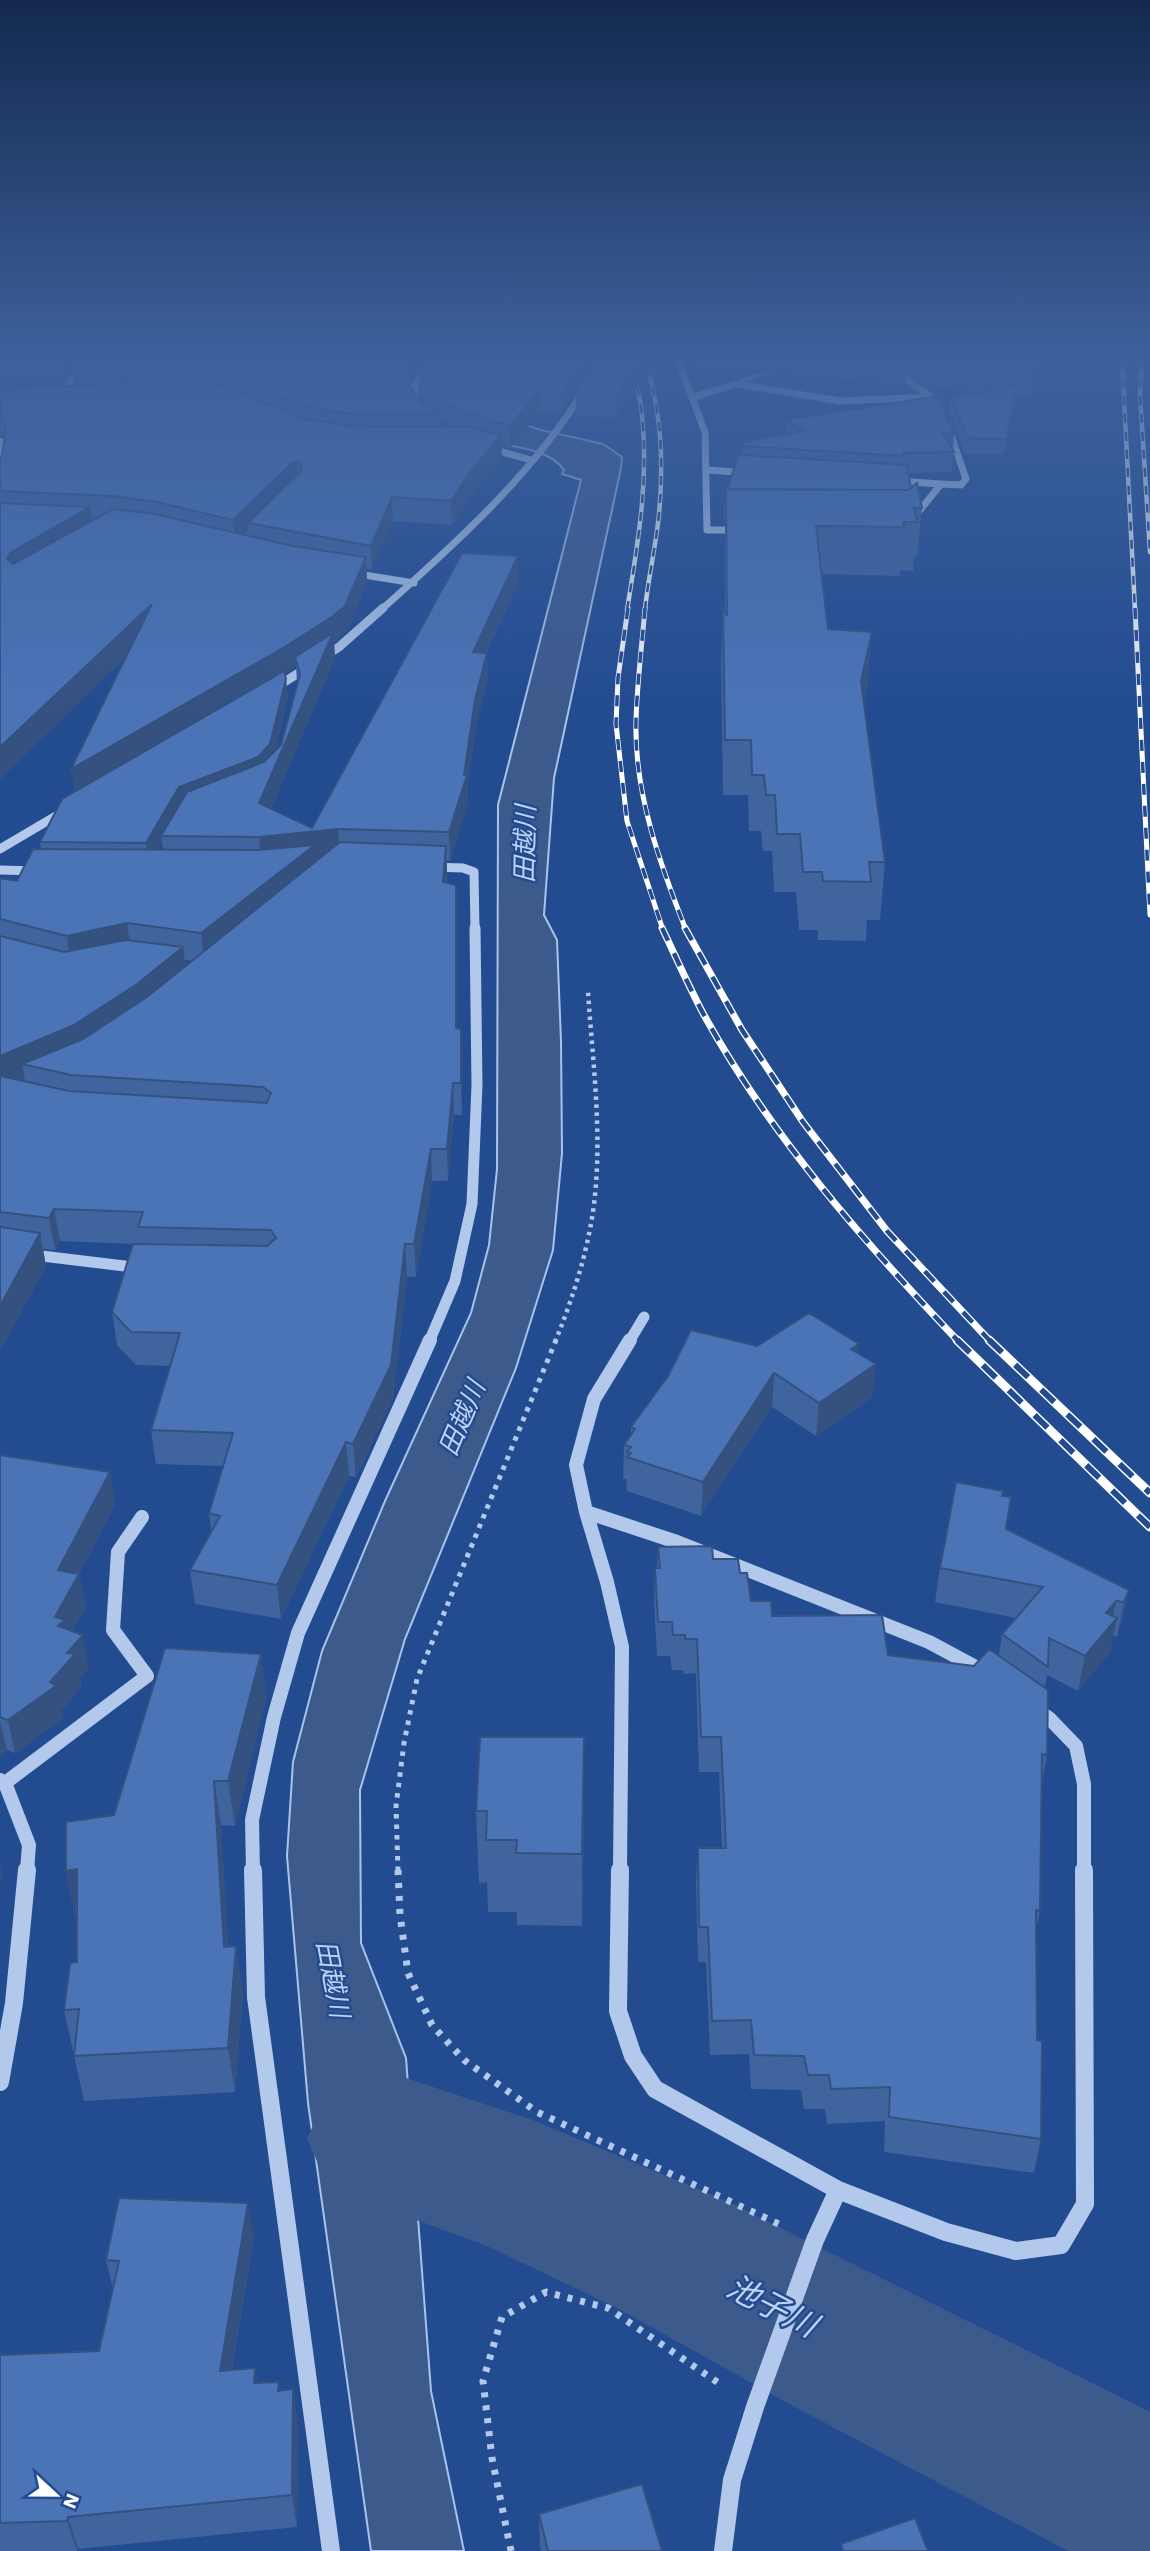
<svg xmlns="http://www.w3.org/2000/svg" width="1150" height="2551" font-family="'Work Sans','Noto Sans JP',sans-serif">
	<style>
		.water { fill: #3d5a8c; stroke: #a7c3ed; stroke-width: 2 }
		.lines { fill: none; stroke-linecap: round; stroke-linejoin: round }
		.stream { fill: #a7c3ed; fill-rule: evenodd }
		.river { fill: #3d5a8c; fill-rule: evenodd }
		.path-far2 { stroke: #b3c9ec; stroke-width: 4.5; stroke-dasharray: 3.5 4.5; stroke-linecap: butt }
		.path-far1 { stroke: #b3c9ec; stroke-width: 5; stroke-dasharray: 4.5 6; stroke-linecap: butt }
		.path { stroke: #b3c9ec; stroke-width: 7; stroke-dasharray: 5 8; stroke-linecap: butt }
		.minor-far4 { stroke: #b3c9ec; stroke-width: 7 }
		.minor-far3 { stroke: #b3c9ec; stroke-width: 9 }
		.minor-far2 { stroke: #b3c9ec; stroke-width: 11 }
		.minor-far1 { stroke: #b3c9ec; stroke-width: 14 }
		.minor { stroke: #b3c9ec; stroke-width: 18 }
		.rail-far3-casing { stroke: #fff; stroke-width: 4.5 }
		.rail-far2-casing { stroke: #fff; stroke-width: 5 }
		.rail-far1-casing { stroke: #fff; stroke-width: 7 }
		.rail-casing { stroke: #fff; stroke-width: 9 }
		.rail-far3 { stroke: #224b90; stroke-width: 2.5; stroke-dasharray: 9; stroke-linecap: butt }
		.rail-far2 { stroke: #224b90; stroke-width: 3.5; stroke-dasharray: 11; stroke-linecap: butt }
		.rail-far1 { stroke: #224b90; stroke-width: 4.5; stroke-dasharray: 14; stroke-linecap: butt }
		.rail { stroke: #224b90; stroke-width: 6; stroke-dasharray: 18; stroke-linecap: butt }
		.wall { fill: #40649d; fill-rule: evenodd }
		.shaded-wall { fill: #345180 }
		.building { fill: #4b74b7; stroke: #345180; stroke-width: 2 }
		.labels { text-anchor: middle; stroke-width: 5; stroke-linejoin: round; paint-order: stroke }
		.water-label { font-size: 26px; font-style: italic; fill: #bfd3f3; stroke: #224b90 }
		.near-water-label { font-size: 32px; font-style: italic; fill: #bfd3f3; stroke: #224b90 }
	</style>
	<rect width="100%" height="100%" fill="#224b90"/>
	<path class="water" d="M501,417l40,13 62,14 19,13 -1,11 -67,310 -10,137 13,25 4,101 1,112 -9,97 -37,118 -111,271 -45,151 1,153 45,115 25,333 33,160h-93l-63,-448 -21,-247 6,-94 29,-111 63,-150 86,-188 18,-68 8,-76 1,-364 83,-325 -19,-6 2,-4c-12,-18 -40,-22 -60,-25z"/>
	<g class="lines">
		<path class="stream" d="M786,360h9l-9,10 -44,13 -4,-3 42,-14z"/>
		<path class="river" d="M382,2070l148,49 199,83 421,210v139h-82l-264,-139 -187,-104 -130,-62 -158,-58 -22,-49 22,-49z"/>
		<path class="path-far2" d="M555,1342c16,-39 30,-82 37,-124 12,-74 1,-152 -4,-226"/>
		<path class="path-far1" d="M398,1871l-2,-65 8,-63 13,-64 139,-339"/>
		<path class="path" d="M398,1870l2,45 8,58 24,52 32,35 73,52 244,113
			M511,2551l-19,-93 -9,-77 19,-64 44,-25 62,16 112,76"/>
		<path class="minor-far4" d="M678,360l27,72 2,98h32
			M880,360l58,42 2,5
			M694,397l42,-13 104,17 92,-4
			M71,401c-5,-23 4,-30 23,-41
			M417,407l-3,-20 15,-27
			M0,441l3,11 -3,25
			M485,447l46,13
			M707,470l42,3
			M896,481l45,3
			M912,520l29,-36 20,1 5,-6 -19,-56
			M352,573l62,10
			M381,610c73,-65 152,-136 203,-220"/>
		<path class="minor-far3" d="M272,690l67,-43 44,-39
			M0,849l66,-39
			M430,867l33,1 11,4 1,58
			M0,870l38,1"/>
		<path class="minor-far2" d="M0,1251l141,17
			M429,1342l26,-61 17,-77 5,-119 -2,-157
			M629,1342l15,-25"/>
		<path class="minor-far1" d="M586,1512l-10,-47 18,-66 36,-59
			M0,1780l5,3 24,62 -2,26
			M5,1783l142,-107 -34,-46 5,-78 24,-35
			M253,1871l-1,-51 22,-103 24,-84 132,-293
			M620,1871l2,-224 -15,-65 -21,-70 91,30 252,100 54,29 67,48 26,27 8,38v87"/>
		<path class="minor" d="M253,1870l3,127 75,554
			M620,1870l-2,141 15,45 22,33 183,101 108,42 70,19 45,-6 24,-41 -1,-334
			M0,2082l14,-79 13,-133
			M723,2551l9,-71 23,-73 60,-167 23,-50"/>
		<g class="rail-far3-casing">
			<path id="rail-far3" d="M1122,360l13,250
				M1142,360l-2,35 10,157
				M627,610c11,-67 23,-135 14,-203 -2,-16 -7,-32 -11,-47
				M645,610c3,-32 11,-64 14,-96 5,-58 2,-98 -13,-154"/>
		</g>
		<g class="rail-far2-casing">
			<path id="rail-far2" d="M628,608l-10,70 -2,46 11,97 36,109
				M645,608c-3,37 -8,75 -9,113 -2,72 24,143 50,209
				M1135,608l15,307"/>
		</g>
		<g class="rail-far1-casing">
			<path id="rail-far1" d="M662,928c14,29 27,59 42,87 67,121 160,227 255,327
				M685,928l57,102 61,92 84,109 104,111"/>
		</g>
		<g class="rail-casing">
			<path id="rail" d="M957,1340l193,187
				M989,1340l161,153"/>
		</g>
		<use href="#rail-far3" class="rail-far3"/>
		<use href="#rail-far2" class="rail-far2"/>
		<use href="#rail-far1" class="rail-far1"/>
		<use href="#rail" class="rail"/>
	</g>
	<path class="wall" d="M0,360h422h-9l1,12 -4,11v3l12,16 -2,-13 -1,-21 177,-8 -34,55 -22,-2 -30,35 -8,-3v14l-31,37 -19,29 -59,-4 -21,49 -5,-1v13l-20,49 -13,11 1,16 -64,151 41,19 207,-247 -33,72h1l1,25 -12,49 -8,55v21l-18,58 -3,-1v23l9,2 1,29v114l4,1 1,30v56h-8l-6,66h-16l-16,96h-9l-14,121 -37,79 -7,-1 -68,143 -86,-15 -5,-34 21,-39 -2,-18 14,-47 -67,-2 -5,-34 19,-64 -34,-1 -19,-20 -5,-33 21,-68 -73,-3 -5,9 -12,-1 3,17 -46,85v-473l17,3 24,-32 -1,-7 35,-51 -4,-22 55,-112 -126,122v-322l2,-1 3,-19 -5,-2zM74,366l-1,8 2,12h-9l2,-13zM441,420l10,7 -10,-1zM296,667l1,16 -16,62 -6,6 13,-53 -3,-24zM162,842l1,8 -6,-1zM185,960l7,1 -6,5z
		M597,360h76v5l-20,-2 -36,55 -41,-3v-21z
		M684,360h355l1,3 -2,21h-2l-1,4h-2l-1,9 -15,-1 -13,59 -39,-1 -16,-42 2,-15 29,-5 -51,-4 -23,-16 -1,13 -218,-19z
		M786,420l168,14 -2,38 -44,1 3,15 11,20 -5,48h-3l-1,15 -13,-1v6l-78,-2 6,55 40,55 -4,18 21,160 -5,58h-13l-1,21 -48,-1v-10h-19l-3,-38h-22l-2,-41h-9l-2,-20h-12l-1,-36h-25l-2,-135 2,-52 2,4v-91l-1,-1 1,-23 17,-42v-9l43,-11z
		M859,1344l-1,9 18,11 -4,33 -56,39 -44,-29 -71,109 -74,-25 -1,-12h-3l1,-34 7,-10v-8l126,-81z
		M0,1455l115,50 -36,69 7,33 -14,24 17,37 -9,11 1,8 -20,24 2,8 -48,34 -8,-3 -7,7z
		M1002,1496l4,33 123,61 -8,34 -4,13 -4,-1 -3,16 -32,39 -31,-16 -2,13 2,67 -5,27 -2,129 -4,19 1,110 4,99 -7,34 -150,-21 1,-31 -58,3 -2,-15h-21l-3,-19 -50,-1 -2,-35 -39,1 -4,-93h-8l-2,-80 2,-34h24l-3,-76h-20l-3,-99 -12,1 -1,-4h-11l-2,-14h-13l-3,-53 1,-35h2l1,-21 55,12 27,14 11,28 21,15 116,39 86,11 25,-11 3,-21 14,-16 -81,-16 5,-34z
		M261,1654l5,44 -31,128 -14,-1 7,122 15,44 -8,101 -151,9 -20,-91 13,-48v-47l-2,1 -9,-45 48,-56z
		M584,1809l-2,117 -65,-1v-13h-29l-1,-30 -8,1 -3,-72z
		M254,2237l-22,133 23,-2 2,15 24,8 17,31 -1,105 -219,22 -1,2h-77v-196l99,-4 14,-61 -7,-30z
		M539,2514l123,37h-121l-1,-5z"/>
	<path class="shaded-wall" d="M64,360h20l-6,3 -10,10 -4,23 -64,4v-22z
		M410,360h3l1,12 -6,16 -1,-21z
		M583,360h13l-34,55v-22z
		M642,360h11v3l-36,55v-22z
		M1018,386l-2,15 -12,54 2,-16z
		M539,391l1,22 -30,35v-22z
		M501,436l1,23 -31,37 -19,29 -1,-24 19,-29z
		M297,461l2,23 -51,39v8l-12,13 -3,-24 59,-57z
		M392,497l1,24 -21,49 -1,-24z
		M90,507l3,24 -79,47 -7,-19 3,-6z
		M518,556l1,25 -45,97 -1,-26z
		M366,557l1,25 -20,49 -13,11 1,16 -73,173 -3,-28 68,-157 -32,11 1,10 -11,7 -210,123 -4,-28z
		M152,604l3,25 -155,150v-32z
		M872,632l-4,52 -11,51 4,-54z
		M487,653l1,25 -12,49 -8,55v21l-18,58 -1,-29 15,-57 11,-75z
		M286,679l2,19 -16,66 -111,72 1,6 -14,22 -2,-21 33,-56z
		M338,829l2,28 -24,2 1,14 -112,90 -4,-30 61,-68 -3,-28z
		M446,846l1,28 -2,37 -2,-29z
		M456,885l1,29v144l-1,-30z
		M127,923l4,30 -60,12 -4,-29z
		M183,947l4,30 -46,37 -119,50 3,15 -25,10v-33z
		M461,1029l1,30v56l-1,-32z
		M453,1083l1,32 -6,66 -1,-32z
		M431,1149l1,32 -16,96 -2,-33z
		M54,1209l6,32 -5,9 -6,-32z
		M40,1233l6,33 -46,85v-45z
		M405,1244l2,33 -14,121 -37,79 -3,-33z
		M859,1344l-3,33 -5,-28z
		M876,1364l-4,33 -56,39 3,-33z
		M774,1373l-2,34 -71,109 2,-34z
		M346,1442l3,34 -68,143 -4,-34z
		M110,1472l5,33 -36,69 7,33 -18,32 15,-4 6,33 -9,11 1,8 -20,24 2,8 -48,34 -7,-33 42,-38 8,-112z
		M1129,1590l-8,34 -4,13 7,-35z
		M1116,1601l-5,24 6,-7 -7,34 -32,39 7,-35 21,-43z
		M261,1654l5,44 -31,128 -7,-45z
		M0,1721l7,29 -7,7z
		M584,1737v72l-2,117v-72z
		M214,1781l7,44 10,167 -7,-45z
		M0,1863l3,14 -3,8z
		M77,1869l9,45 -11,2 -9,-45z
		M236,1946l7,45 -8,101 -7,-44z
		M248,2203l6,34 -28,167 -6,-33z
		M255,2368l6,33 -7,-18z
		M293,2389l5,33 -1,105 -5,-32z
		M68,2517l10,32 -1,2 -10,-30z"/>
	<path class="building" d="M0,360h64l-3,14 -61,4z
		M75,360h335l-3,7 3,19 11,15 19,13h-89l-43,-7 -95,-37 -140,4z
		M424,360h159l-21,33 -23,-2 -29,35 -50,-15 -30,-19 -8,-11 -3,-13z
		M597,360h45l-25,36 -41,-2z
		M855,360h45l7,4z
		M921,360h118l1,3h-4l2,3h-4l1,9 -104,-9z
		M212,382l93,37 45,7 120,1 31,9 -31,36 -19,29 -59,-4 -21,49 -123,-23 53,-52 1,-6 -5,-4 -5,2 -59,57 -76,-18 -44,-6 -113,-5v-34l2,-1 4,-28 -5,-13h-1v-25l123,-7z
		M1018,386l-12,53 -39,-1 -16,-41z
		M938,396l16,38 -11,-1 11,19 -51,1 1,3 -162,-10 2,-4 61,-11 -19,-11z
		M739,455l168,10 4,23 -3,2 -181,-1z
		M917,483l5,25h-8l3,14h-14l1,5 -88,-1 12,103 44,3 -11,49 24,181h-16l2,20 -48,-1 -1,-9h-19l-3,-38h-23l-2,-39h-9l-2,-20h-12l-1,-35h-26l-2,-132 4,8 -1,-127 182,1z
		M0,503l90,4 -80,46 -3,6 6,5 100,-55 42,5 138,32 73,11 -21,49 -12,10 -50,32 -212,121 81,-165 -152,143z
		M462,553l56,3 -45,96 14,1 -12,47 -11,75h3l-18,57 -111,-3 -79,8 -98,-1 26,-44 77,-30 17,-17 19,-71 -5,-17 38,-24 -74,170 53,25z
		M284,671l2,8 -16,65 -12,13 -79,30 -33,56 -106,-1 22,-43z
		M340,842l106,4 -3,36 13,3v143l5,1v54h-8l-6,66h-16l-17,95h-9l-14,121 -38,79 -7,-2 -69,143 -87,-15 30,-54 -11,-3 24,-80 -82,-3 29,-97 -49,-1 -19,-20 21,-68 134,2 9,-8 -5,-8 -133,-3 5,-15 -89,-3 -5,9 -49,-6v-136l69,15 198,12 4,-10 -8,-6 -192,-12 -49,-11 61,-25 64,-42z
		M315,845l-114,88 -74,-10 -60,13 -67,-17v-41l17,3 16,-32 226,1z
		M0,936l64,16 62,-12 57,7 -46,37 -63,41 -74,31z
		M0,1227l40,6 -40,73z
		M809,1313l50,31 -8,5 25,15 -57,39 -45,-30 -71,109 -76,-25 4,-4 -4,-1 4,-5 -7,-2 11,-16 -4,-2 37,-51 23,-46 66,16z
		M0,1455l110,17 -52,98 21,4 -24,43 10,3 -7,6 25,9 -16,18 8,1 -25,28 6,4 -48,34 -8,-3z
		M956,1482l47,9 -1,5 9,1 -5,32 123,61 -5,12 -8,-1 -10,12 11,5 -32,38 -36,-18 -1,29 -46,-33 41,-47 -103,-19z
		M712,1546l1,13h25l2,14h7l4,28h20l1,15 110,-1 6,40 86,11 15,-17 59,41 -1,65 -5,-1 -2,157 -4,-1 1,130 5,1 -1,98 -152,-22 1,-30 -59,2 -2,-14h-21l-4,-19 -50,-1 -3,-35 -39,1 -4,-94h-9l-1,-79h28l-5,-111h-20l-4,-98h-12v-4h-12l-1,-13h-14l-3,-54h5l-2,-21z
		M165,1648l96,6 -33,127h-14l10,166 12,-1 -8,102 -154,8 5,-47 -15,1 6,-47 7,-1v-93l-11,2v-49l48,-7z
		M480,1737h104l-2,117 -66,-1 1,-13h-31l1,-29h-11z
		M119,2198l129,5 -28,168 35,-3 -1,15 25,-1 -1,9 15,-2 -1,106 -224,22 -1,4 -67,2v-168l99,-4 20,-90 -13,-1z
		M642,2484l20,67h-114l-9,-37z
		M915,2518l13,33h-85l-2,-7z"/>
	<linearGradient id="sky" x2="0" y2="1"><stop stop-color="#13294f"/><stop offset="0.5" stop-color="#3e619c"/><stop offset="1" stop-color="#3e619c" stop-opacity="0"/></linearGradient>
	<rect width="1150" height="717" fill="url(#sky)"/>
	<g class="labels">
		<g class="water-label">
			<text transform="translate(525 844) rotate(-89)" y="9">田越川</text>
			<text transform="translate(462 1418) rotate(-67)" y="9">田越川</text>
			<text transform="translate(333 1979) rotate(79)" y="9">田越川</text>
		</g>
		<g class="near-water-label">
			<text transform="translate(772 2306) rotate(27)" y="11">池子川</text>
		</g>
	</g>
	<g transform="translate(56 2495) rotate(112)" stroke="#224b90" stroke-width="5" paint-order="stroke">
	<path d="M0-5L12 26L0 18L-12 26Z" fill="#ffffff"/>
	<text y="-10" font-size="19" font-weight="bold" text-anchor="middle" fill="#ffffff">N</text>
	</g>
</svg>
